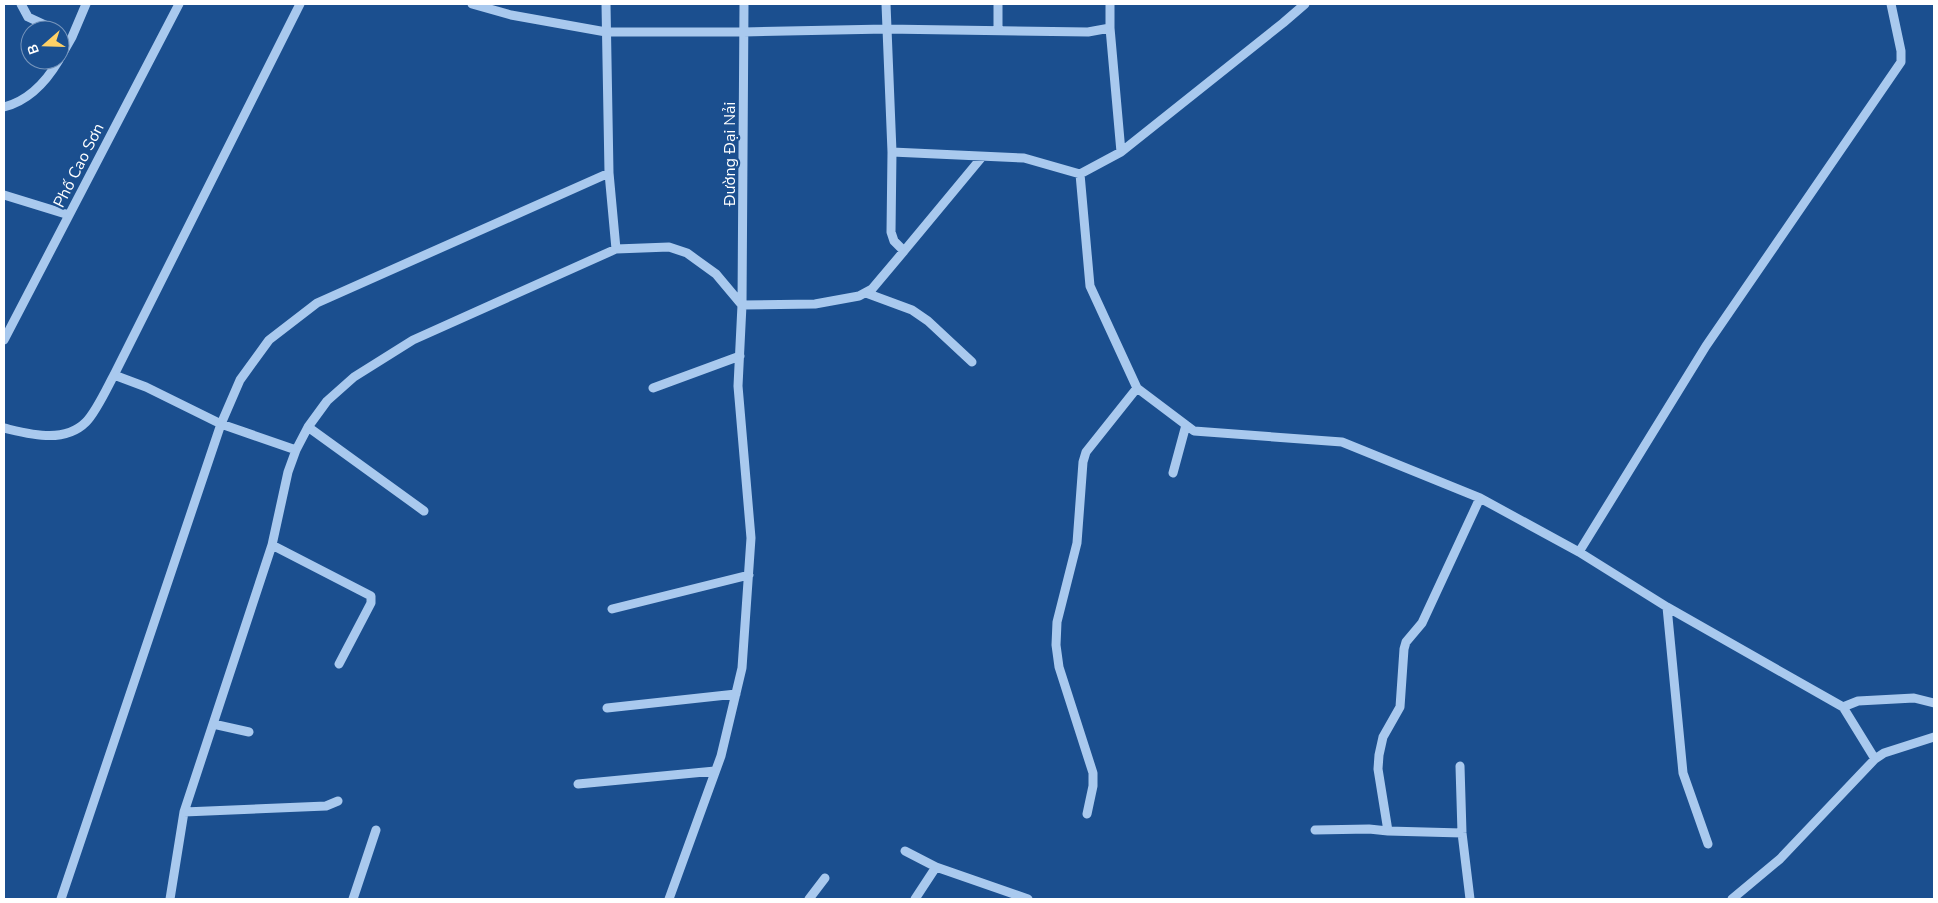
<svg xmlns="http://www.w3.org/2000/svg" width="1938" height="903" font-family="'Nunito Sans',sans-serif">
	<style>
		.lines { fill: none; stroke-linecap: round; stroke-linejoin: round }
		.minor { stroke: #a9c9ee; stroke-width: 9 }
		.labels { text-anchor: middle; stroke-width: 4.5; stroke-linejoin: round; paint-order: stroke }
		.street-label { font-size: 16px; fill: #fff; stroke: #1b4f8f }
	</style>
	<rect width="100%" height="100%" fill="#1b4f8f"/>
	<g class="lines">
		<path class="minor" d="M21,4l7,13 28,13
			M472,4l39,11 95,17h138l142,-3 202,3 22,-4
			M606,4l3,169 7,76
			M886,4l6,148 -1,80 3,9 10,10 78,-94
			M998,4v26
			M1110,4v24l11,124
			M60,58l12,-21 14,-33
			M4,107c24,-6 42,-25 55,-47
			M892,152l132,6 56,16 41,-22 162,-129 22,-19
			M1080,174l10,112 47,102
			M4,195l65,20
			M866,293l46,17 16,11 44,41
			M742,305l73,-1 44,-8 13,-7 32,-38
			M4,340l175,-336
			M114,375l32,12 75,37 75,26
			M653,388l87,-32
			M308,427l116,84
			M4,428c26,6 60,16 82,-6 10,-10 21,-34 28,-47l186,-371
			M1173,473l13,-48
			M272,545l99,51v7l-32,61
			M1579,552l127,-206 195,-284v-11l-10,-47
			M1667,607l16,166 25,71
			M612,609l137,-34
			M1843,707l15,-6 56,-3 20,5
			M607,708l129,-14
			M213,724l36,8
			M1460,766l2,67 8,66
			M578,784l137,-13
			M184,812l142,-6 12,-5
			M1087,814l6,-28v-13l-34,-106 -3,-22 1,-23 20,-79 6,-81 3,-10 51,-64 57,43 148,11 138,56 99,54 88,55 176,100 32,52
			M1315,830l54,-1 19,2
			M1462,833l-74,-2 -10,-62 1,-14 4,-18 17,-30 4,-58 2,-7 16,-19 58,-125
			M905,851l31,16 92,32
			M61,899l160,-475 19,-44 29,-40 48,-37 292,-130
			M170,899l14,-87 88,-267 16,-73 8,-22 12,-23 19,-26 27,-24 59,-37 203,-91 53,-2 18,6 29,21 26,31
			M353,899l23,-69
			M669,899l52,-143 21,-88 9,-130 -13,-152 4,-81 2,-301
			M809,899l16,-21
			M915,899l21,-32
			M1732,899l48,-40 95,-100 9,-6 50,-16"/>
	</g>
	<g class="labels">
		<g class="street-label">
			<text transform="translate(729 154) rotate(-90)" y="6">Đường Đại Nải</text>
			<text transform="translate(78 165) rotate(-63)" y="6">Phố Cao Sơn</text>
		</g>
	</g>
	<rect width="1938" height="903" fill="none" stroke="#ffffff" stroke-width="10"/>
	<g transform="translate(45 45) rotate(250)"><circle r="24" fill="#1b4f8f" stroke="#7695bc"/>
	<path d="M0-4L9 19L0 12L-9 19Z" fill="#ffd166"/>
	<text y="-8" font-size="14" font-weight="bold" text-anchor="middle" fill="#ffffff">B</text>
	</g>
</svg>
